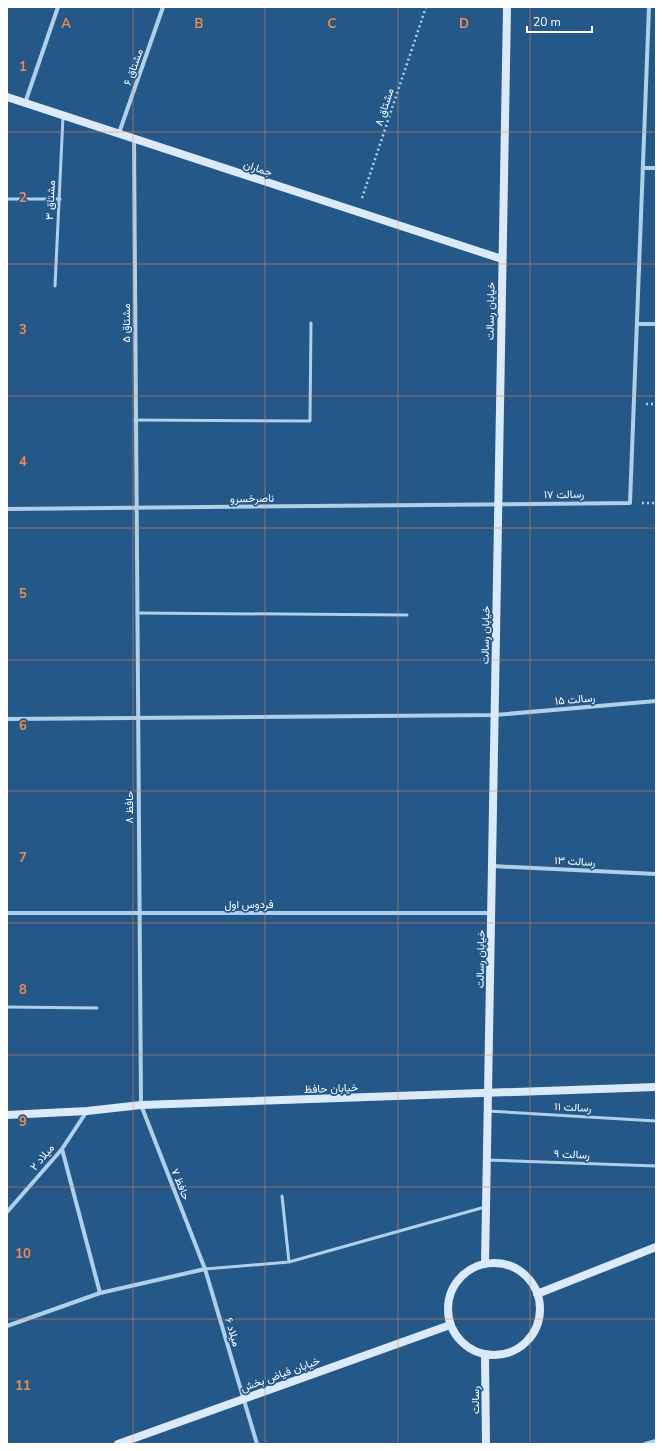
<svg xmlns="http://www.w3.org/2000/svg" width="663" height="1451" font-family="'Nunito Sans',Vazirmatn,sans-serif">
	<style>
		.lines { fill: none; stroke-linecap: round; stroke-linejoin: round }
		.path { stroke: #b0cfe9; stroke-width: 2.5; stroke-dasharray: 2 3; stroke-linecap: butt }
		.lane { stroke: #b0cfe9; stroke-width: 3 }
		.street { stroke: #b0cfe9; stroke-width: 4 }
		.secondary { stroke: #dbeaf8; stroke-width: 8 }
		.grid { fill: none; stroke: #ef8b55; stroke-width: 1; stroke-opacity: 0.55 }
		.labels { text-anchor: middle; stroke-width: 3.5; stroke-linejoin: round; paint-order: stroke }
		.street-label { font-size: 11px; fill: #fff; stroke: #245888 }
		.grid-label { font-size: 13px; text-anchor: middle; font-weight: bold; fill: #ef8b55; stroke: #245888; stroke-width: 3.5; stroke-linejoin: round; paint-order: stroke }
	</style>
	<rect width="100%" height="100%" fill="#245888"/>
	<g class="lines">
		<path class="path" d="M362,198l64,-191
			M646,404h10
			M642,503h14"/>
		<path class="lane" d="M7,199h53
			M55,286l8,-169
			M135,420l175,1 1,-98
			M137,613l270,2
			M7,1007l90,1
			M488,1111l168,10
			M487,1160l169,6
			M282,1196l7,66
			M205,1269l84,-7 196,-55"/>
		<path class="street" d="M25,103l33,-96
			M119,133l44,-126
			M134,138l7,967 64,164 52,175
			M643,168h13
			M637,324h19
			M7,509l623,-6 19,-496
			M7,719l488,-4 161,-14
			M492,866l164,8
			M7,913h484
			M62,1149l38,144
			M7,1212l55,-63 25,-38
			M7,1326l93,-33 105,-24
			M645,1444l11,-3"/>
		<path class="secondary" d="M7,97l495,162
			M7,1115l80,-4 54,-6 515,-18
			M448 1309a46 46 0 1 1 92 0a46 46 0 1 1-92 0Z
			M485,1264l22,-1257
			M537,1294l119,-47
			M485,1355l1,89
			M118,1444l332,-119"/>
	</g>
	<path class="grid" d="M133,7v1437M265,7v1437M398,7v1437M530,7v1437M7,132h649M7,264h649M7,396h649M7,528h649M7,660h649M7,791h649M7,923h649M7,1055h649M7,1187h649M7,1319h649"/>
	<g class="labels">
		<g class="street-label">
			<text transform="translate(133 67) rotate(-70)" y="4">مشتاق ۶</text>
			<text transform="translate(384 107) rotate(-72)" y="4">مشتاق ۸</text>
			<text transform="translate(258 168) rotate(18)" y="4">جماران</text>
			<text transform="translate(50 200) rotate(-87)" y="4">مشتاق ۳</text>
			<text transform="translate(490 311) rotate(-89)" y="4">خیابان رسالت</text>
			<text transform="translate(126 323) rotate(-90)" y="4">مشتاق ۵</text>
			<text transform="translate(564 494) rotate(-1)" y="4">رسالت ۱۷</text>
			<text transform="translate(252 498) rotate(-1)" y="4">ناصرخسرو</text>
			<text transform="translate(485 635) rotate(-89)" y="4">خیابان رسالت</text>
			<text transform="translate(575 699) rotate(-5)" y="4">رسالت ۱۵</text>
			<text transform="translate(129 807) rotate(-90)" y="4">حافظ ۸</text>
			<text transform="translate(575 861) rotate(3)" y="4">رسالت ۱۳</text>
			<text x="249" y="908">فردوس اول</text>
			<text transform="translate(480 959) rotate(-89)" y="4">خیابان رسالت</text>
			<text transform="translate(331 1088) rotate(-2)" y="4">خیابان حافظ</text>
			<text transform="translate(573 1107) rotate(3)" y="4">رسالت ۱۱</text>
			<text transform="translate(572 1154) rotate(2)" y="4">رسالت ۹</text>
			<text transform="translate(42 1157) rotate(-50)" y="4">میلاد ۲</text>
			<text transform="translate(181 1184) rotate(68)" y="4">حافظ ۷</text>
			<text transform="translate(233 1332) rotate(74)" y="4">میلاد ۶</text>
			<text transform="translate(280 1374) rotate(-20)" y="4">خیابان فیاض بخش</text>
			<text transform="translate(475 1400) rotate(-90)" y="4">رسالت</text>
		</g>
	</g>
	<g class="grid-label">
		<text x="66" y="28">A</text>
		<text x="199" y="28">B</text>
		<text x="332" y="28">C</text>
		<text x="464" y="28">D</text>
		<text x="23" y="71">1</text>
		<text x="23" y="202">2</text>
		<text x="23" y="334">3</text>
		<text x="23" y="466">4</text>
		<text x="23" y="598">5</text>
		<text x="23" y="730">6</text>
		<text x="23" y="862">7</text>
		<text x="23" y="994">8</text>
		<text x="23" y="1126">9</text>
		<text x="23" y="1258">10</text>
		<text x="23" y="1390">11</text>
	</g>
	<rect width="663" height="1451" fill="none" stroke="#ffffff" stroke-width="16"/>
	<path d="M527 26v6h65v-6" fill="none" stroke="#ffffff" stroke-width="2"/>
	<text x="533" y="26" font-size="12" fill="#ffffff" stroke="#245888" stroke-width="3" paint-order="stroke">20 m</text>
</svg>
